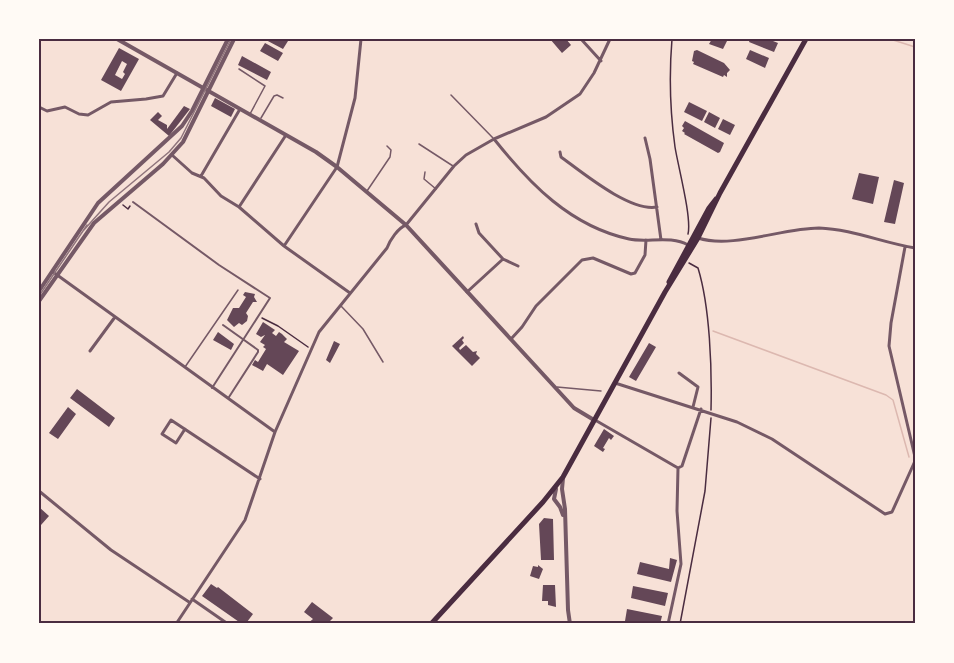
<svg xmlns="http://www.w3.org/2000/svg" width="954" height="663" font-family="'IBM Plex Sans',sans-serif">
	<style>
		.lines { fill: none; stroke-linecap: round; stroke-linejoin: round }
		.stream { stroke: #dcb8b0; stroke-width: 1.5 }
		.building { fill: #644757; fill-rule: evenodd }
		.path { stroke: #4a2c40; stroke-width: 1.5 }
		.service { stroke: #755966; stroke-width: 1.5 }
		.pedestrian { stroke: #755966; stroke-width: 2 }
		.minor { stroke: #755966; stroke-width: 3 }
		.tertiary { stroke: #755966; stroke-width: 4 }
		.primary { stroke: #4a2c40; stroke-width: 5 }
		.tram { stroke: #8f747c; stroke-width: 1.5 }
		.neatline { fill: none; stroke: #4a2c40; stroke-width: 2 }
	</style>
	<rect width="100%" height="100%" fill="#f7e1d7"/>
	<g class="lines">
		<path class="stream" d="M890,39l25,8
			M713,331l173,64 7,5 16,57"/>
	</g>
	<path class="building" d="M264,39h19l5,2 -5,8z
		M550,39h16l5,6 -9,8z
		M712,39h12l3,2 -4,8 -14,-5z
		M750,39h18l10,4 -4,9 -25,-10z
		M265,43l18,10 -5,8 -18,-10z
		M119,48l20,11 -18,32 -20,-11zM122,61l5,3 -4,8 2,2 -3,5 -7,-4z
		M697,50l27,13 6,7 -3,3v4l-3,-2 -1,2 -30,-13 1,-2 -2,-1 2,-10z
		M750,50l19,8 -4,10 -19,-9z
		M242,56l29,16 -4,8 -29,-15z
		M215,98l20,11 -4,8 -20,-11z
		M689,102l18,9 -5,10 -18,-9z
		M184,106l6,3 -21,27 -19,-16 8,-8 4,4 -4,4 9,5v4z
		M709,112l11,6 -5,10 -11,-6z
		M723,119l12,6 -5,10 -12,-6z
		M685,121l39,22 -4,9 -2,1 -34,-19 1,-1 -3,-2 2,-3 -2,-2z
		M859,173l20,4 -6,27 -21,-5z
		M894,180l10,3 -9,41 -11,-2z
		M245,292l10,2 -1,3 3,5h-4l-7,11 2,3 -1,5 -5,4 -3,-2 -5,4 -7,-7 6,-12h6l7,-11 -3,-2z
		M263,322l12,8 -3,3 4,3 3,-4 3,2 5,5 -3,3 15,9 -16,24 -16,-11 -4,7 -11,-6 3,-5 3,2 8,-13 -3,-2 2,-2 -5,-3 5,-7 -4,2 -5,-3z
		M218,332l16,12 -3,6 -18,-10z
		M463,336l1,2 -2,2 2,3 -5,5 1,2 6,-5 7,7 4,-1 -1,3 4,4 -8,8 -20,-20z
		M334,341l6,3 -10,19 -4,-3z
		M649,343l7,4 -20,34 -7,-4z
		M77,389l38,29 -6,9 -39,-29z
		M68,407l8,7 -18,25 -9,-6z
		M604,429l10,7 -3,4 -2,-2 -6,10 2,1 -2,3 -9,-6z
		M39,507l10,9 -8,9 -2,-1z
		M544,518l9,1 1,41h-13l-2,-36z
		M670,558l7,2 -6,22 -34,-8 3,-12 29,7z
		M538,565l5,4 -4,10 -9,-3 3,-10 5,1z
		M211,584l6,4 1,-1 35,27 -6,8 -1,-1 -4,3 -40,-28z
		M543,585h12l1,22 -8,-2v-4h-6z
		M633,586l35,7 -3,13 -34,-8z
		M312,602l21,16 -6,6h-20l6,-5 -9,-7z
		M627,609l35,7 -2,8h-27l-8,-3z"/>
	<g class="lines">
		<path class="path" d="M672,39c-3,36 -2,72 3,108 3,19 17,71 13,87
			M123,205l5,4 2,-3
			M689,263l9,5c12,39 14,101 13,142
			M262,318l16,8 30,21
			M680,624l25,-133 6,-73"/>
		<path class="service" d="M239,69l26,17 -15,28
			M451,95l42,43
			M261,118l13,-22 3,-1 6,3
			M419,144l34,22
			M425,172l-1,7 12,10
			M367,191l23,-34 1,-7 -4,-4
			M341,306l22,23 20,33
			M185,367l53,-77
			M557,387l44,4"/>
		<path class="pedestrian" d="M133,202l86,63 51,33 -58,90
			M223,325l35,25v2l-29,45"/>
		<path class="minor" d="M581,39l20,22
			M39,107l8,4 18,-4 14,7 9,1 23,-13 35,-3 17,-3 14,-23
			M645,138l5,21 11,81
			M494,139c36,45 76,87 135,100 18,4 42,-4 59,6
			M560,152l1,5c22,16 69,55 96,50
			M172,155l20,18 12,5 17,18 18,11 45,39 66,47
			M201,176l39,-67
			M239,207l47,-72
			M698,238c34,11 85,-10 121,-10 33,1 64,15 96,20
			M284,246l53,-79 18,-69 6,-59
			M905,247l-14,76 -2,23 26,111
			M503,259l15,7
			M53,272l222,160
			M467,292l36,-33 -24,-26 -3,-9
			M511,339l11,-12 14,-21 46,-46 11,-2 38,16 4,-1 10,-18 1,-15
			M90,351l25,-34
			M679,373l19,14 -5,20
			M615,383l122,39 35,17 113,75 7,-2 23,-51
			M595,420l83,48 -1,43 4,53 -13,60
			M185,429l-9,14 -14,-9 9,-14 89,59
			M678,468l4,-2 19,-57
			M39,491l72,59 78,52
			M192,599l36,25
			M176,624l69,-104 30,-88 44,-100 68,-84c3,-8 11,-20 19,-23l48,-59 12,-11 28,-16 52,-22 34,-23 14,-21 16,-34"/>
		<path class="tertiary" d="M117,39l199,113 21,15 69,58 168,183 20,12
			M39,291l59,-88 84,-77 10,-15 36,-72
			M39,301l55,-78 69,-59 20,-22 51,-103
			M563,478l-1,11 3,20 3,101 2,14
			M556,489l-2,10 6,8 3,8"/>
		<path class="primary" d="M669,282l40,-74 7,-9
			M431,624l112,-122 20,-25 102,-185 33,-54 22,-45 86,-154"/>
		<path class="tram" d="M83,231l26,-29 60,-50 12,-14 50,-99
			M39,296l48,-71"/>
	</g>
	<rect width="954" height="663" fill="none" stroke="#fffaf5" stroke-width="81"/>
	<rect x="40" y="40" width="874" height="582" class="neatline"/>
</svg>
